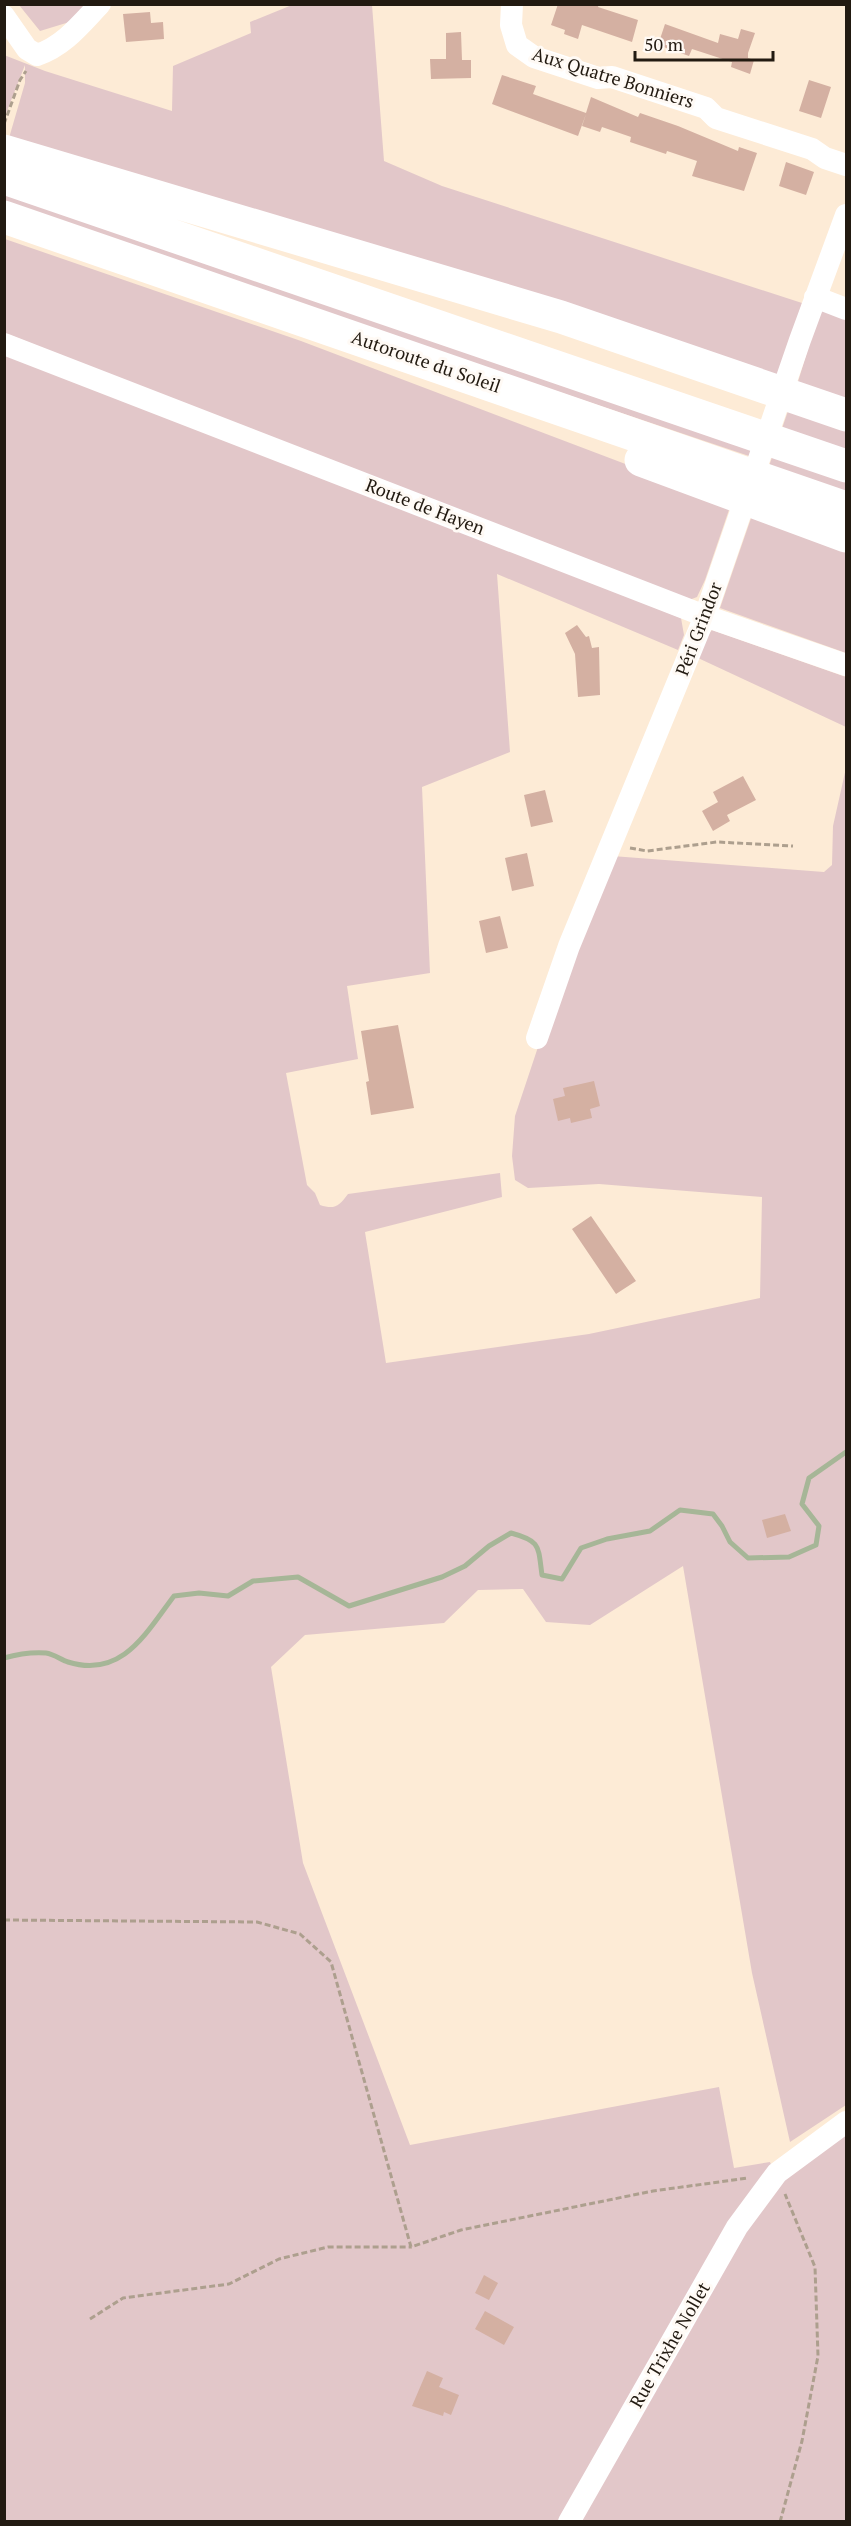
<svg xmlns="http://www.w3.org/2000/svg" width="851" height="2526" font-family="'PT Serif',serif">
	<style>
		.green { fill: #e2c7c9 }
		.lines { fill: none; stroke-linecap: round; stroke-linejoin: round }
		.stream { stroke: #a6b697; stroke-width: 5 }
		.building { fill: #d4b0a2 }
		.path { stroke: #ad9f8e; stroke-width: 3; stroke-dasharray: 6 3; stroke-linecap: butt }
		.minor { stroke: #fff; stroke-width: 22 }
		.highway { stroke: #fff; stroke-width: 33 }
		.labels { text-anchor: middle; stroke-width: 6; stroke-linejoin: round; paint-order: stroke }
		.street-label { font-size: 18px; fill: #221a11; stroke: #fffaf5 }
	</style>
	<rect width="100%" height="100%" fill="#fdebd6"/>
	<path class="green" d="M19,5h70l-13,15 -36,11z
		M292,5h80l12,156 58,25 360,117 -22,77 -771,-242 16,-55v-18l-20,51 -1,-61 41,16 127,40 1,-45 78,-33 -1,-11z
		M5,184l751,260 -4,13 -747,-252z
		M5,239l296,102 430,163 -26,76 -8,17 -13,5 -679,-269z
		M820,309l26,10v334l-126,-45 77,-223z
		M4,349l677,269 3,17 -6,15 -181,-76 13,178 -88,35 8,186 -83,13 11,73 -72,14 21,112 8,8 5,12c15,5 19,1 28,-11l152,-21 2,24 -137,35 21,131 203,-29 171,-36 2,-101 -163,-13 -71,4 -13,-8 -3,-24 3,-40 22,-66 75,-194 212,16 8,-7 1,-39 13,-58v1337l-56,37 -38,-169 -69,-407 -93,59 -44,-3 -23,-33 -45,1 -34,33 -139,12 -34,32 32,196 107,282 309,-58 15,81 36,-6 7,18 69,-52v393h-841z
		M712,630l134,47v50l-148,-69 3,-15z"/>
	<g class="lines">
		<path class="stream" d="M4,1658c14,-4 28,-6 42,-5 8,1 15,7 22,9 54,17 78,-29 106,-66l25,-3 29,3 25,-15 45,-4 51,29 93,-29 23,-11 24,-20 22,-13c30,8 27,13 31,42l20,4 19,-31 26,-9 43,-8 30,-21 33,4 9,12 8,16 18,16 41,-1 27,-12 3,-19 -17,-22 7,-26 37,-26"/>
	</g>
	<path class="building" d="M558,4h41l-1,3 40,13 -6,22 -50,-17 -4,14 -14,-5 1,-4 -14,-5z
		M150,12l1,11 12,-1 1,17 -38,3 -3,-28z
		M665,24l53,19 2,-9 18,5 3,-10 14,4 -7,20v5l6,2 -4,14 -19,-7 1,-5 -40,-13 -3,7 -31,-11z
		M461,32l1,28h9v18l-40,1 -1,-20h16v-26z
		M502,75l34,11 -3,8 53,19 5,-16 47,20 2,-4 38,13 60,25 1,-4 18,6 -13,38 -52,-15 5,-15 -30,-10 -1,3 -36,-12 1,-5 -29,-10 -2,5 -18,-6 4,-12 -8,22 -86,-32z
		M809,80l22,7 -10,31 -22,-7z
		M786,162l28,10 -8,23 -27,-9z
		M577,625l9,12 3,-1 3,12 7,-1 1,48 -22,2 -3,-43 -10,-21z
		M743,776l13,24 -29,15 3,6 -17,10 -11,-20 16,-9 -5,-10z
		M545,790l8,32 -22,5 -7,-32z
		M527,853l7,33 -22,5 -7,-33z
		M500,916l8,32 -22,5 -7,-32z
		M398,1025l16,83 -43,7 -5,-33 3,-1 -8,-50z
		M594,1081l6,25 -10,3 2,9 -21,5 -1,-5 -12,3 -5,-22 12,-3 -2,-8z
		M591,1216l45,65 -20,13 -44,-65z
		M785,1514l6,17 -24,7 -5,-18z
		M484,2275l14,8 -9,17 -14,-7z
		M485,2311l29,16 -10,18 -29,-16z
		M427,2371l16,7 -4,9 20,8 -8,20 -7,-3 -1,4 -31,-10z"/>
	<g class="lines">
		<path class="path" d="M4,124l16,-44 6,-9
			M630,848l17,3 70,-9 76,4
			M4,1920l253,2 43,12 31,28 80,285 50,-17 192,-39 95,-13
			M90,2319l33,-21 106,-14 50,-25 49,-12h83
			M780,2522l22,-81 16,-85 -3,-89 -30,-73"/>
		<path class="minor" d="M512,4l-1,21 6,20 17,12 64,21 14,-1 94,31 10,10 96,31 13,9 21,7
			M4,16l23,33 10,6c27,-9 44,-31 63,-51
			M815,297l31,12
			M4,344l701,272 141,49
			M537,1038l32,-92 136,-330 95,-276 46,-125
			M569,2522l168,-295 40,-54 69,-51"/>
		<path class="highway" d="M4,151l557,166 285,98
			M4,178l842,288
			M4,217l842,291
			M641,460l205,76"/>
	</g>
	<g class="labels">
		<g class="street-label">
			<text transform="translate(613 78) rotate(17)" y="6">Aux Quatre Bonniers</text>
			<text transform="translate(426 362) rotate(19)" y="6">Autoroute du Soleil</text>
			<text transform="translate(425 507) rotate(21)" y="6">Route de Hayen</text>
			<text transform="translate(699 629) rotate(-69)" y="6">Péri Grindor</text>
			<text transform="translate(670 2345) rotate(-60)" y="6">Rue Trixhe Nollet</text>
		</g>
	</g>
	<rect width="851" height="2526" fill="none" stroke="#221a11" stroke-width="12"/>
	<path d="M635 51v9h138v-9" fill="none" stroke="#221a11" stroke-width="3"/>
	<text x="644" y="51" font-size="18" fill="#221a11" stroke="#fffaf5" stroke-width="4.5" paint-order="stroke">50 m</text>
</svg>
